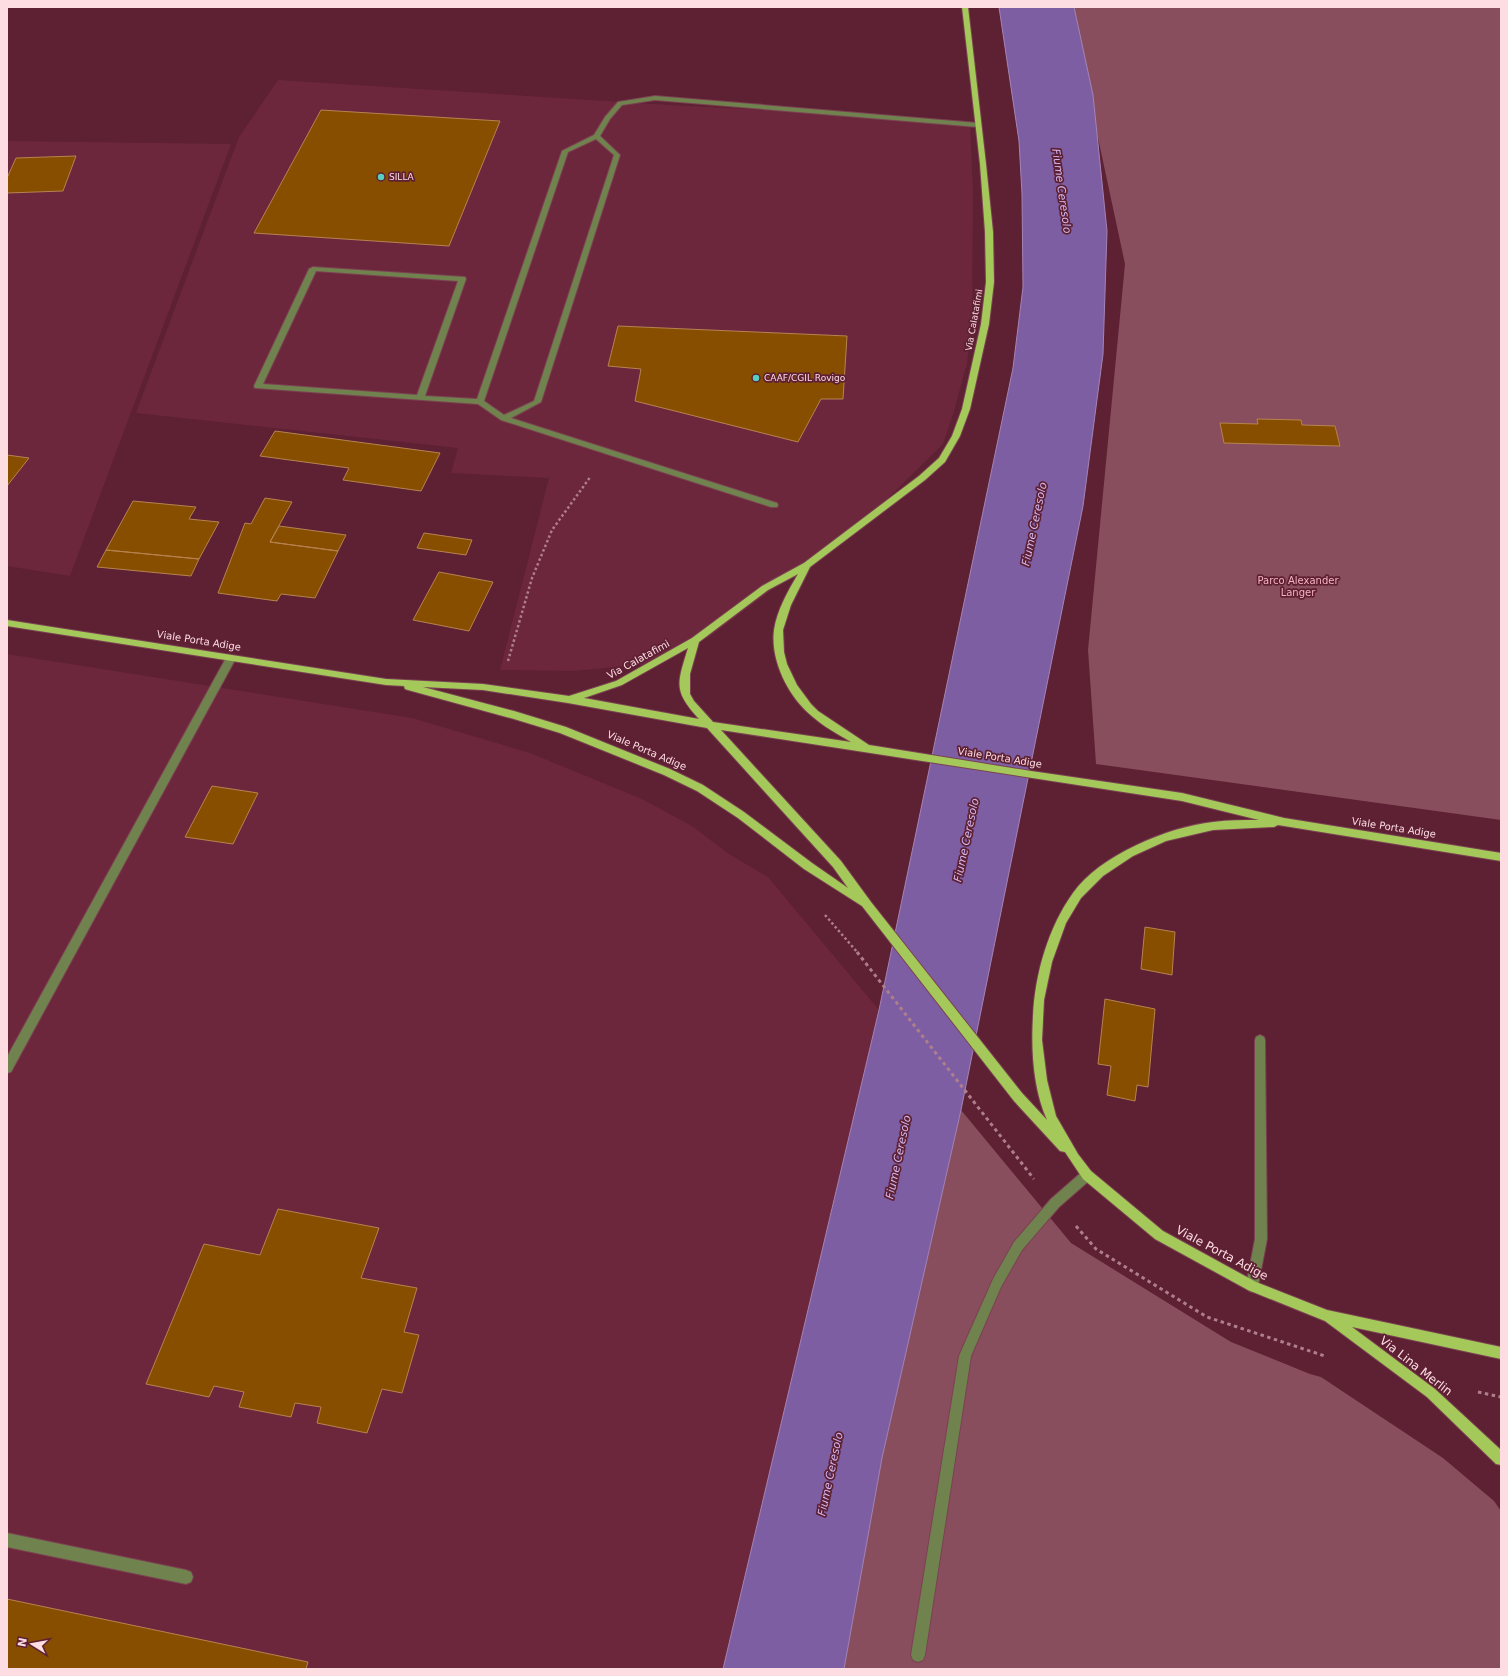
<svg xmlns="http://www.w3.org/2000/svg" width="1508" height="1676" font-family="'DejaVu Sans',sans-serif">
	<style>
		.built { fill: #6d273c }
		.green { fill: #884e5d }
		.water { fill: #7e5ea3; stroke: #a484b6 }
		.building { fill: #884e00; stroke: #b68350 }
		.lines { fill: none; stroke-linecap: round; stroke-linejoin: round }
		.minor-casing { stroke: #7b4252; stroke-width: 2 }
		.major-casing { stroke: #7b4252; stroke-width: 2 }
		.path-far1 { stroke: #ae7f8b; stroke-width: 2.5; stroke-dasharray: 2.5 2.5; stroke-linecap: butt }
		.path { stroke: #ae7f8b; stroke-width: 3; stroke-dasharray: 3.5 3.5; stroke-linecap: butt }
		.minor { fill: #70824e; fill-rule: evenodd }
		.major { fill: #a5c85a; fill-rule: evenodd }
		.poi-dot { fill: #58cec0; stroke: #5e2033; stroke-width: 1.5 }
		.labels { text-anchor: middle; stroke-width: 3.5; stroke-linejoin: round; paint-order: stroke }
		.far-poi-label { font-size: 9px; fill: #fddce2; stroke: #5e2033; text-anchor: start }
		.far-street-label { font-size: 9px; fill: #fddce2; stroke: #5e2033 }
		.park-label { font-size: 10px; fill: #f8b2c2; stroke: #5e2033 }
		.street-label { font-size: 10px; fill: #fddce2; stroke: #5e2033 }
		.water-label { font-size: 11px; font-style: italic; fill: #d2b9f2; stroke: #5e2033 }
		.near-street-label { font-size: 12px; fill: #fddce2; stroke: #5e2033 }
	</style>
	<rect width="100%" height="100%" fill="#5e2033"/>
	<path class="built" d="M278,80l375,24 317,17 3,70 -1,131 -5,41 -13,48 -11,33 -57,56 -103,81 -74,56 -37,15 -20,12 -80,7 -72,-1 49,-192 -98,-5 7,-25 -322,-35 103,-276z
		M7,141l224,3 -161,432 -63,-10z
		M7,654l405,64 118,35 112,46 50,27 37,28 39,23 111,133 -156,659h-716z"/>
	<path class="green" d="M1070,7h431v813l-405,-56 -8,-114 37,-386z
		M961,1110l110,133 160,99 79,32 11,3 122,81 51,43 7,10v158h-657l38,-211z"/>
	<path class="water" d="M999,7h75l19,88 14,136 -4,123 -20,152 -122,604 -79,348 -38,211h-121l156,-659 134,-642 10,-81 -1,-93 -3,-53z"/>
	<path class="building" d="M321,110l179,11 -51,125 -195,-13z
		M76,156l-13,35 -56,2v-15l9,-20z
		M618,326l229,10 -4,63h-22l-23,43 -163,-41 6,-32 -33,-3z
		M1257,419l44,1 1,5 33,1 5,20 -116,-3 -4,-20 38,1z
		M275,431l165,22 -19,38 -78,-11 6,-12 -89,-12z
		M7,455l22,3 -22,28z
		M265,498l27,4 -22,40 68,9 -23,47 -34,-4 -4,7 -59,-8 27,-70 6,1z
		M133,501l63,6 -7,12 30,3 -20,37 -93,-9z
		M279,526l67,9 -8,16 -68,-9z
		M424,533l48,7 -6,15 -49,-7z
		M106,550l93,9 -8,17 -94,-9z
		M439,572l54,10 -24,49 -56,-11z
		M212,786l46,7 -25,51 -48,-7z
		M1145,927l30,5 -3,43 -31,-6z
		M1105,999l50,10 -7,78 -11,-2 -2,16 -28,-6 4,-29 -13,-2z
		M278,1209l101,19 -18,50 56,10 -13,44 15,3 -17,58 -20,-4 -15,44 -50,-10 4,-16 -26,-4 -4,14 -52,-10 5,-15 -30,-6 -5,11 -63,-13 58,-140 56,11z
		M7,1599l301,63 -2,7h-299z"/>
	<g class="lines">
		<g class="minor-casing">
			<path id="minor" d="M655,96l323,27 3,2 -3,2 -323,-27 -33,5 -12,14 -10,17 20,19 -79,247 -30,16 266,85 1,2 -1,2h-6l-270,-87 -23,-16 -223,-16 -1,-2 55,-117 4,-2 152,10 1,2 -41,117 52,3 85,-248 32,-16 11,-18 13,-15zM596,139l18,16 -80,246 -30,14 -20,-14 84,-249zM316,271l142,10 -41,114 -154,-11z
				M231,655l5,3 -225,414 -4,1v-16l219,-399z
				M1260,1035l4,2 1,3 2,199 -9,47 -2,4 -4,2 -4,-2 -2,-4 9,-47v-199l1,-3z
				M1087,1170l4,1 2,4 -2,4 -32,28 -37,43 -21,37 -30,69 -46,299 -2,5 -5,2 -5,-2 -2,-5 48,-299 34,-77 21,-37 37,-43 32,-28z
				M7,1533l179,37 5,2 2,5 -2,5 -5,2 -179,-37z"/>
		</g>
		<g class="major-casing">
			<path id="major" d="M962,7h6l18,157 7,68 1,50 -5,42 -19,85 -10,27 -15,26 -20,18 -115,87 -19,38 -8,25 1,22 3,12 10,21 14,19 7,7 51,34 162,26 151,22 102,25 217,35v8l-223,-36 -4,2 -61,3 -47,11 -33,15 -30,20 -22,22 -15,25 -14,39 -8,38 -2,40 5,40 9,36 22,38 13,17 72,60 93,51 71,28 174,37v12l-149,-32 83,62 66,61v15l-5,-1 -69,-67 -102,-76 -77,-31 -93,-51 -72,-60 -18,-27 -5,-1 -46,-50 -152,-195 -58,-37 -66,-51 -41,-27 -33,-16 -104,-42 -46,-14 -106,-29 -3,-1 -1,-3 -18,-1 -379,-59v-6l379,59 97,5 86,12 47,-15 76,-43 70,-52 42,-23 115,-87 20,-18 13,-22 10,-27 19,-85 5,-42 -1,-50 -5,-68zM798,574c-10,17 -21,36 -24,56 -4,31 15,68 39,87 11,10 25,17 38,25l-138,-20 -19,-21 -4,-7v-20l9,-32 69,-52zM688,648c-11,36 -15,43 11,71l-115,-21 38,-13zM423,687l60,3 85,13 139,25 126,139 15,21 -36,-25 -68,-51 -41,-27 -33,-16 -104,-42 -52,-16zM721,730l461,71 77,19c-15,0 -31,0 -46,2 -45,5 -113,33 -140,71 -25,35 -38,81 -40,123 -2,33 0,73 14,104l-25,-27 -151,-191 -30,-41z"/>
		</g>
		<path class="path-far1" d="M508,661l24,-83 20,-48 39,-54
			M825,915l33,38"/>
		<path class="path" d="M857,952l177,227
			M1076,1226l20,23 111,68 118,39
			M1478,1392l23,5"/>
		<use href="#minor" class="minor"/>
		<use href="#major" class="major"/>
	</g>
	<g class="poi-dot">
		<circle cx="381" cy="177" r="4"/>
		<circle cx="756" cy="378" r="4"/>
	</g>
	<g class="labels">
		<g class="far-poi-label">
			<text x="389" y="180">SILLA</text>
			<text x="764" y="381">CAAF/CGIL Rovigo</text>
		</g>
		<g class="far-street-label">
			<text transform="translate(974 320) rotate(-80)" y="3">Via Calatafimi</text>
		</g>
		<g class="park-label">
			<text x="1298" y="584">Parco Alexander<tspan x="1298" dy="12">Langer</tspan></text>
		</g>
		<g class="street-label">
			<text transform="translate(199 640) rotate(9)" y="4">Viale Porta Adige</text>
			<text transform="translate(638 659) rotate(-29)" y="4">Via Calatafimi</text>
			<text transform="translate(647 750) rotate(23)" y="4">Viale Porta Adige</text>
			<text transform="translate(1000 757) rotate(9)" y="4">Viale Porta Adige</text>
			<text transform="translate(1394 827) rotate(9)" y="4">Viale Porta Adige</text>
		</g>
		<g class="water-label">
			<text transform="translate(1062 191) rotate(82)" y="4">Fiume Ceresolo</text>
			<text transform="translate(1034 524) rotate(-78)" y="4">Fiume Ceresolo</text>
			<text transform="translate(966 840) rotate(-78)" y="4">Fiume Ceresolo</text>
			<text transform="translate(898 1157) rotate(-78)" y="4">Fiume Ceresolo</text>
			<text transform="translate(830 1474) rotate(-78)" y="4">Fiume Ceresolo</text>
		</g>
		<g class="near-street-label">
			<text transform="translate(1222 1253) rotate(28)" y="4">Viale Porta Adige</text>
			<text transform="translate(1416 1366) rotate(38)" y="4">Via Lina Merlin</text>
		</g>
	</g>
	<rect width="1508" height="1676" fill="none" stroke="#fddce2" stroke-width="16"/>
	<g transform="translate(32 1644) rotate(281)" stroke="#5e2033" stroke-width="3" paint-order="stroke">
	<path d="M0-3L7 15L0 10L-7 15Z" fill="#fddce2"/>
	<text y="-6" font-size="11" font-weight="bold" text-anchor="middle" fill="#fddce2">N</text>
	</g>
</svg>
